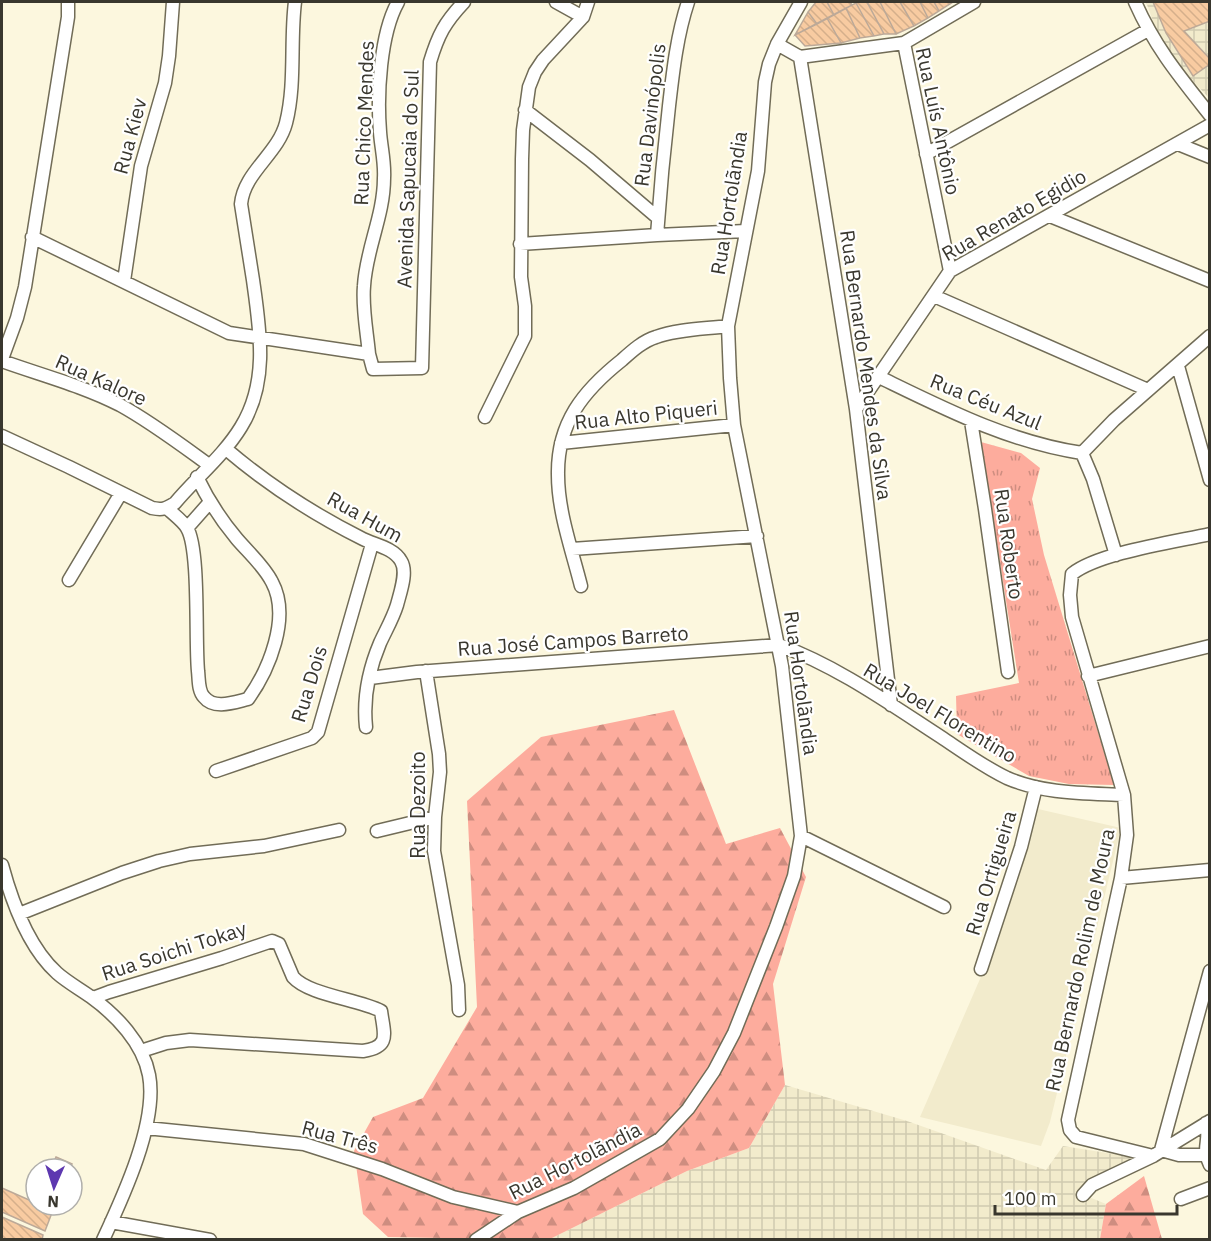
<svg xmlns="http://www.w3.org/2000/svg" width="1211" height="1241" font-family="'IBM Plex Sans',sans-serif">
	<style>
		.built { fill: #f2ebcc }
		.industrial { fill: url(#industrial-grid) }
		.grass { fill: url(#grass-tufts) }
		.forest { fill: url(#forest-firs) }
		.building { fill: url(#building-back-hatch); stroke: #bca998; stroke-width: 1.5 }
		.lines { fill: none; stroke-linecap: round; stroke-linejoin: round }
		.minor-casing { stroke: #716c57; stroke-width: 15 }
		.minor { stroke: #fff; stroke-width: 12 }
		.labels { text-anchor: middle; stroke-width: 4.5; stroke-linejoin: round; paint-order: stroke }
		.street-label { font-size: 20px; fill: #39372e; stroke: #fff }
	</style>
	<defs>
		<pattern id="industrial-grid" width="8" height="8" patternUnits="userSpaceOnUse" patternTransform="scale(1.5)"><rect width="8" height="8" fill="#f2ebcc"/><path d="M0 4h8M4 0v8" fill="none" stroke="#d0cab0"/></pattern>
		<pattern id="grass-tufts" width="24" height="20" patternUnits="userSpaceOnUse" patternTransform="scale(1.5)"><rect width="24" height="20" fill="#fdac9d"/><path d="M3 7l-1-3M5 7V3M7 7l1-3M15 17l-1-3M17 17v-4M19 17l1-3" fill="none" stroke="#ce8d80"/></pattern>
		<pattern id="forest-firs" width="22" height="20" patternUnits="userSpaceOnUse" patternTransform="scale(1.5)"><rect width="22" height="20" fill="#fdac9d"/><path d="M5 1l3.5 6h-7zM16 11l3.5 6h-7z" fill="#ce8d80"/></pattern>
		<pattern id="building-back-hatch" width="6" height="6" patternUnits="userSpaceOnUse" patternTransform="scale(1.5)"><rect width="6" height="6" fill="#f8cba1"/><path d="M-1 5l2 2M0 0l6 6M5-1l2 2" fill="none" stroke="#d5af8b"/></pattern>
	</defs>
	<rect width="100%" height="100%" fill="#fcf7de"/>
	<path class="built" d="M1038,809l83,19 -71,294 -9,24 -121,-29 63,-145z"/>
	<path class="industrial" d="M1146,2h63v96l-17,-18 -31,-37z
		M785,1085l122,36 139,49 17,-24 82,13 -56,38 17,7 -6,35 -552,1 139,-69 62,-23z"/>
	<path class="grass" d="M981,442l40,11 19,15 -8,31 12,56 70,230 -45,-1 -40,-8 -72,-42 -1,-38 63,-13z"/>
	<path class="forest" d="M674,710l52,134 54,-16 26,49 -33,107 12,101 -36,63 -62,23 -139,69 -160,-3 -25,-23 -9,-63 19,-34 50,-19 54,-91 -10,-206 74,-64z
		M1144,1176l18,63h-62l6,-35z"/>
	<path class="building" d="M816,2h11l7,13 -17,9 -9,-12z
		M827,2h23l2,3 -18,10z
		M859,2h8l17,32 -10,2 -18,-33z
		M867,2h13l16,32h-12z
		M880,2h20l14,24 -18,8z
		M900,2h20l8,16 -14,8z
		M920,2h14l5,9 -11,7z
		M934,2h19l-14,9z
		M1153,2h57v19l-26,10 26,28v5l-17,12 -27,-43z
		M856,3l18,33 -14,2 -14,-30z
		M846,8l14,30 -19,5 -14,-25z
		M808,12l9,12 -22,11z
		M827,18l14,25 -36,3 -10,-11z
		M56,1157l16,7 -2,5h-19z
		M2,1188l34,15v2l17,5 -8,21 -43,-19z
		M2,1217l41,18 -1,5h-40z"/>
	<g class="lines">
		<g class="minor-casing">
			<path id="minor" d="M556,2l27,15
				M1135,2c20,45 44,74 75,113
				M904,43l46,228
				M777,44l23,13 56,352 35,296
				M800,57l104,-14 70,-41
				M525,110l65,50 68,58
				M1178,144l32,13
				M926,154l222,-124
				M1050,216l160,65
				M657,235c3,-43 7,-86 12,-129 4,-35 8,-71 19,-104
				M32,237l197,96 140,21 4,15 49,-1 8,-306c8,-27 15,-40 34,-60
				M520,244l137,-9 89,-4
				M124,281l17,-115 24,-83 4,-27 4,-54
				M934,296l214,94
				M369,354c-2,-22 -7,-46 -5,-68 2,-37 20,-70 20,-108 1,-16 -3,-31 -4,-46 -3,-37 0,-98 18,-130
				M2,359l15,-41 8,-31 43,-270v-15
				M2,361c39,14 81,25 118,44 31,17 60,39 89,60
				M1178,366l32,114
				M879,377c66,32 130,65 203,76
				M856,409l94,-138 260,-146
				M485,417l40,-81v-30l-4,-29 1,-118 1,-29 6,-43 6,-15 8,-12 40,-43 5,-15
				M971,421l14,88 23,163
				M2,436l67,31 83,41c10,2 14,1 23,-5 21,-25 49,-48 66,-76 28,-45 19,-97 12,-147 -4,-25 -8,-51 -12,-76 3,-32 37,-50 45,-81 10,-39 4,-82 9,-121
				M561,443l173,-18
				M226,449c41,35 89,66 137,90 12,6 31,9 38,22 7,11 -1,32 -4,44 -4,13 -11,25 -17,38 -11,26 -17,55 -14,84
				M1082,453l32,-33 96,-84
				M1082,453l11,26 23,76
				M167,508c6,6 16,13 20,20 13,21 8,113 11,143 1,8 0,20 6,26 10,13 31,5 44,2 21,-29 43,-82 24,-117 -8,-16 -23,-29 -35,-43 -16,-19 -29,-39 -40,-62
				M187,528l23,-26
				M572,549l185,-13
				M69,580l52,-87
				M581,586c-9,-36 -23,-74 -23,-111 -1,-52 25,-84 64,-115 10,-9 21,-19 34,-23 22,-8 49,-8 72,-11
				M426,671l13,83 1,18 -5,45 -1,34 24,134 1,25
				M1088,676l122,-30
				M370,678l47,-6 362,-27c58,21 111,59 162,92 21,14 43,30 66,41 37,16 78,15 117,17
				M216,771l96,-33 6,-6 54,-188
				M377,831l58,-14
				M801,836l143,71
				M2,865c10,37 26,82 55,108 10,9 23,16 34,24 25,18 52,46 58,78 9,47 -26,122 -46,165
				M1121,878l89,-8
				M19,914l103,-41 37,-12 31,-7 74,-8 75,-16
				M981,969l40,-122 15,-60
				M93,998l16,-6 113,-34 50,-17 7,3 14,33c16,18 64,22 88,34 3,23 10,36 -18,40l-173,-11 -24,3 -25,8
				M1206,1123c5,18 -5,24 4,42
				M146,1128l158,16 78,25 71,28 65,15
				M1205,1155h-26l-18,-5 49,-179
				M1153,1156l-77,-19 -6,-7 -2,-10 53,-242 6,-43 -3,-40 -52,-178 -2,-22 2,-21c26,-21 102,-32 138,-40
				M1083,1195l9,-10 61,-29 57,-35
				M1181,1199l29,-11
				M111,1222l99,18
				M476,1240l42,-28 56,-24 86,-49 28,-30 26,-38 20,-38 42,-106 18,-51 7,-40 -19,-170 -48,-241 -4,-47 -2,-52 30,-155 7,-89 4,-18 8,-20 24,-42"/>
		</g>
		<use href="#minor" class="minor"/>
	</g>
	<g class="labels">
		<g class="street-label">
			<text transform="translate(650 115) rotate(-83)" y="7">Rua Davinópolis</text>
			<text transform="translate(938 121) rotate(78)" y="7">Rua Luís Antônio</text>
			<text transform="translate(364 123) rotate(-88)" y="7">Rua Chico Mendes</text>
			<text transform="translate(130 136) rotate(-75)" y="7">Rua Kiev</text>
			<text transform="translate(408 179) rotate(-88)" y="7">Avenida Sapucaia do Sul</text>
			<text transform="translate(729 203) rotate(-81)" y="7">Rua Hortolãndia</text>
			<text transform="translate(1014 215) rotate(-30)" y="7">Rua Renato Egidio</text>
			<text transform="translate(866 365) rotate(82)" y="7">Rua Bernardo Mendes da Silva</text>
			<text transform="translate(101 380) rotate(24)" y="7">Rua Kalore</text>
			<text transform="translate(986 402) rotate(22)" y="7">Rua Céu Azul</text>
			<text transform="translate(646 415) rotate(-6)" y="7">Rua Alto Piqueri</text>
			<text transform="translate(365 517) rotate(29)" y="7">Rua Hum</text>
			<text transform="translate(1009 544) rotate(82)" y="7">Rua Roberto</text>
			<text transform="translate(573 641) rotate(-4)" y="7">Rua José Campos Barreto</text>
			<text transform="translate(801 683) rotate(82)" y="7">Rua Hortolãndia</text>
			<text transform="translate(309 684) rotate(-73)" y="7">Rua Dois</text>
			<text transform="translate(940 713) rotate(31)" y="7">Rua Joel Florentino</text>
			<text transform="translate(418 805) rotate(-90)" y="7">Rua Dezoito</text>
			<text transform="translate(991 873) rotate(-73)" y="7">Rua Ortigueira</text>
			<text transform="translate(174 951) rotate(-18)" y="7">Rua Soichi Tokay</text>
			<text transform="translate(1080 960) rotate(-78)" y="7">Rua Bernardo Rolim de Moura</text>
			<text transform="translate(340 1137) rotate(15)" y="7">Rua Três</text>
			<text transform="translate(575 1161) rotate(-27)" y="7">Rua Hortolãndia</text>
		</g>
	</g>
	<rect width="1211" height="1241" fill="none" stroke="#39372e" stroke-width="6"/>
	<g transform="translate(54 1187) rotate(183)"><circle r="28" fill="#ffffff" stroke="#b0afab" stroke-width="1.5"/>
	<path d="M0-4.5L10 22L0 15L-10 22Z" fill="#5d38b0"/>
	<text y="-9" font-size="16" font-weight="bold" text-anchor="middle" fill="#39372e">N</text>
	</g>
	<path d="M995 1205v9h182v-9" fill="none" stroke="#39372e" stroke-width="3"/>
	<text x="1004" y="1205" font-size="18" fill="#39372e" stroke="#ffffff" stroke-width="4.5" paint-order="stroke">100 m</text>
</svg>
